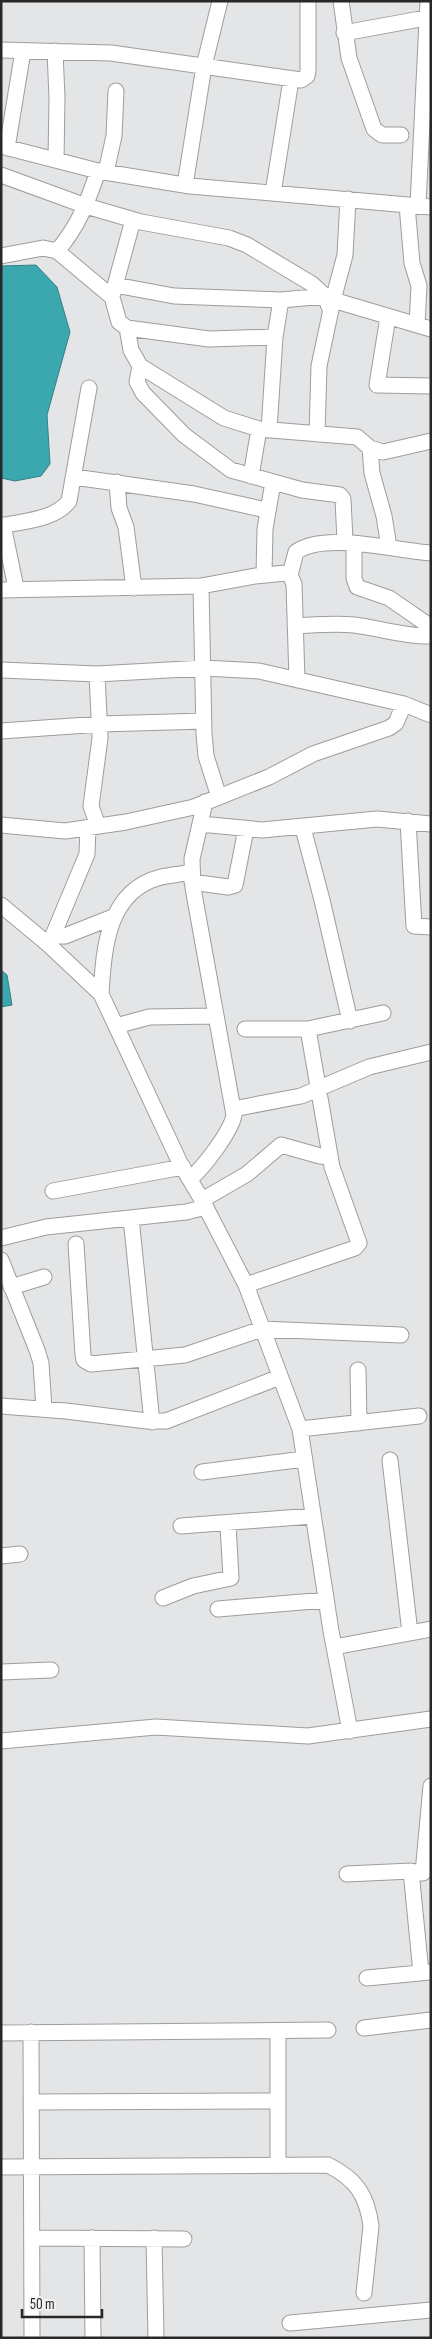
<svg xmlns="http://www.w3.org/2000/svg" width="432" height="2339" font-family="'Sofia Sans Condensed',sans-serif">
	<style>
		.water { fill: #3ba7af; stroke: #358186 }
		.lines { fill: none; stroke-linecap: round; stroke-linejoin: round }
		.minor-casing { stroke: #9c9d9e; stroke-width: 17 }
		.minor { stroke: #fff; stroke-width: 15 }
	</style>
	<rect width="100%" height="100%" fill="#e4e5e7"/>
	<path class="water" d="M36,265l21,22 13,45 -23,83 3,49 -9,12 -26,5 -14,-3v-212z
		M1,970l6,5 5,30 -11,2z"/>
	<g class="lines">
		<g class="minor-casing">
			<path id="minor" d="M341,1l8,57 25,71 8,6h19
				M344,33l87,-16
				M1,50l110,3 190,27 6,-4 1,-5v-70
				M55,51l2,47 -1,62
				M1,146l97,25 92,15 241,21
				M7,148l16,-97
				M106,172l8,-36 2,-45
				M1,175l85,31 55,16 88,16 18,7 65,39 13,12 5,13
				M185,185l19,-119 16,-65
				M273,193l18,-113
				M407,205l5,58 7,23 -2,39
				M418,205l10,-204
				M57,251c21,-24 31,-50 41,-80
				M1,256l42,-8 14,3 55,46 7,25 8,6 82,11 66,-2
				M115,285l59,11 107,4 -6,37 -6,93
				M113,293l20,-73
				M281,300l44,-4 8,4 98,29
				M388,317l-11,68 54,1
				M127,328l4,22 9,16 84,52 35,11 98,8 13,11 13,4 48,-11
				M140,366l-3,16 6,11 41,42 47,35 71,20 38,5 3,4 2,42
				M317,434l2,-68 14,-66 12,-45 3,-56
				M370,448l2,25 12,43 5,31
				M251,476l8,-47
				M74,477l120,17 72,16
				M117,482l2,26 7,19 8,61
				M3,525l13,63
				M1,526c22,-5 54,-6 68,-25l20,-113
				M354,543v35l3,9 32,11 42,29
				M264,575l1,-46 8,-47
				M290,575l6,-23c29,-21 100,-1 135,1
				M201,586l3,148 2,22 13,41
				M1,590l200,-4 54,-10 31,-3 4,2 4,9 3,96
				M295,626c20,-1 39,-3 59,-1 25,3 51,12 77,11
				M1,670l96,4 107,-6 55,3 145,33 27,11
				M97,674l3,64 -9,68 7,20
				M1,731l100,-7 103,-3
				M408,821l6,105 17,1
				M201,824l61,6 115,-11 54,5
				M1,825l64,6 61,-9 68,-15 75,-30 44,-23 76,-26 7,-5 8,-19
				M303,828l19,72 28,121
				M192,882l36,5 7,-2 11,-56
				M1,905l48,40 52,49 79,169 22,37 44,85 54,144 31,202 19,100
				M53,936h12l48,-19
				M49,945l38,-91 1,-26
				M101,994c3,-46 6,-103 60,-117 10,-2 21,-3 31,-5
				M116,1026l33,-9 67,-1
				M245,1029h63l75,-16
				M233,1109l68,-13 68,-29 62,-15
				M190,1179c13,-11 41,-47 44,-64l-41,-227 -1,-29 13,-57
				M53,1191l130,-24
				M202,1200l45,-26 34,-29 39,11 10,1
				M131,1218l21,204
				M1,1238l45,-11 140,-15 20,-5
				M76,1244l7,111 1,5 7,4 94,-9 77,-26 139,6
				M1,1260l36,90 4,13 3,46
				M246,1285l109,-37 4,-5 -27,-76 -24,-138
				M11,1287l33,-10
				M358,1370l1,53
				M1,1406l65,5 81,10h19l114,-44
				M300,1429l119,-13
				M390,1460l20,173
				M202,1472l102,-13
				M181,1526l132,-10
				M1,1556l19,-2
				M163,1598l30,-12 38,-8 -3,-54
				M218,1609l108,-9
				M334,1647l97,-18
				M1,1672l50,-2
				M1,1741l155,-14 152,9 123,-17
				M411,1871l10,102
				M423,1873l8,-87
				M347,1874l64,-3 9,2
				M367,1978l63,-6
				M364,2028l67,-8
				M31,2032l1,306
				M1,2033l327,-3
				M32,2102l246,-1
				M278,2164v-133
				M1,2167l327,-2c28,14 39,30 43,61l-7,67
				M33,2238l151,1
				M92,2238l1,100
				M154,2238l2,100
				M290,2323l141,-13"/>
		</g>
		<use href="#minor" class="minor"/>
	</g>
	<rect width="432" height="2339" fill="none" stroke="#282828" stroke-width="5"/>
	<path d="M22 2309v8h80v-8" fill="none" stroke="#282828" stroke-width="2.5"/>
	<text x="30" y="2309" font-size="15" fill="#282828" stroke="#f2f3f4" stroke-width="4" paint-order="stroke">50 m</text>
</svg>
